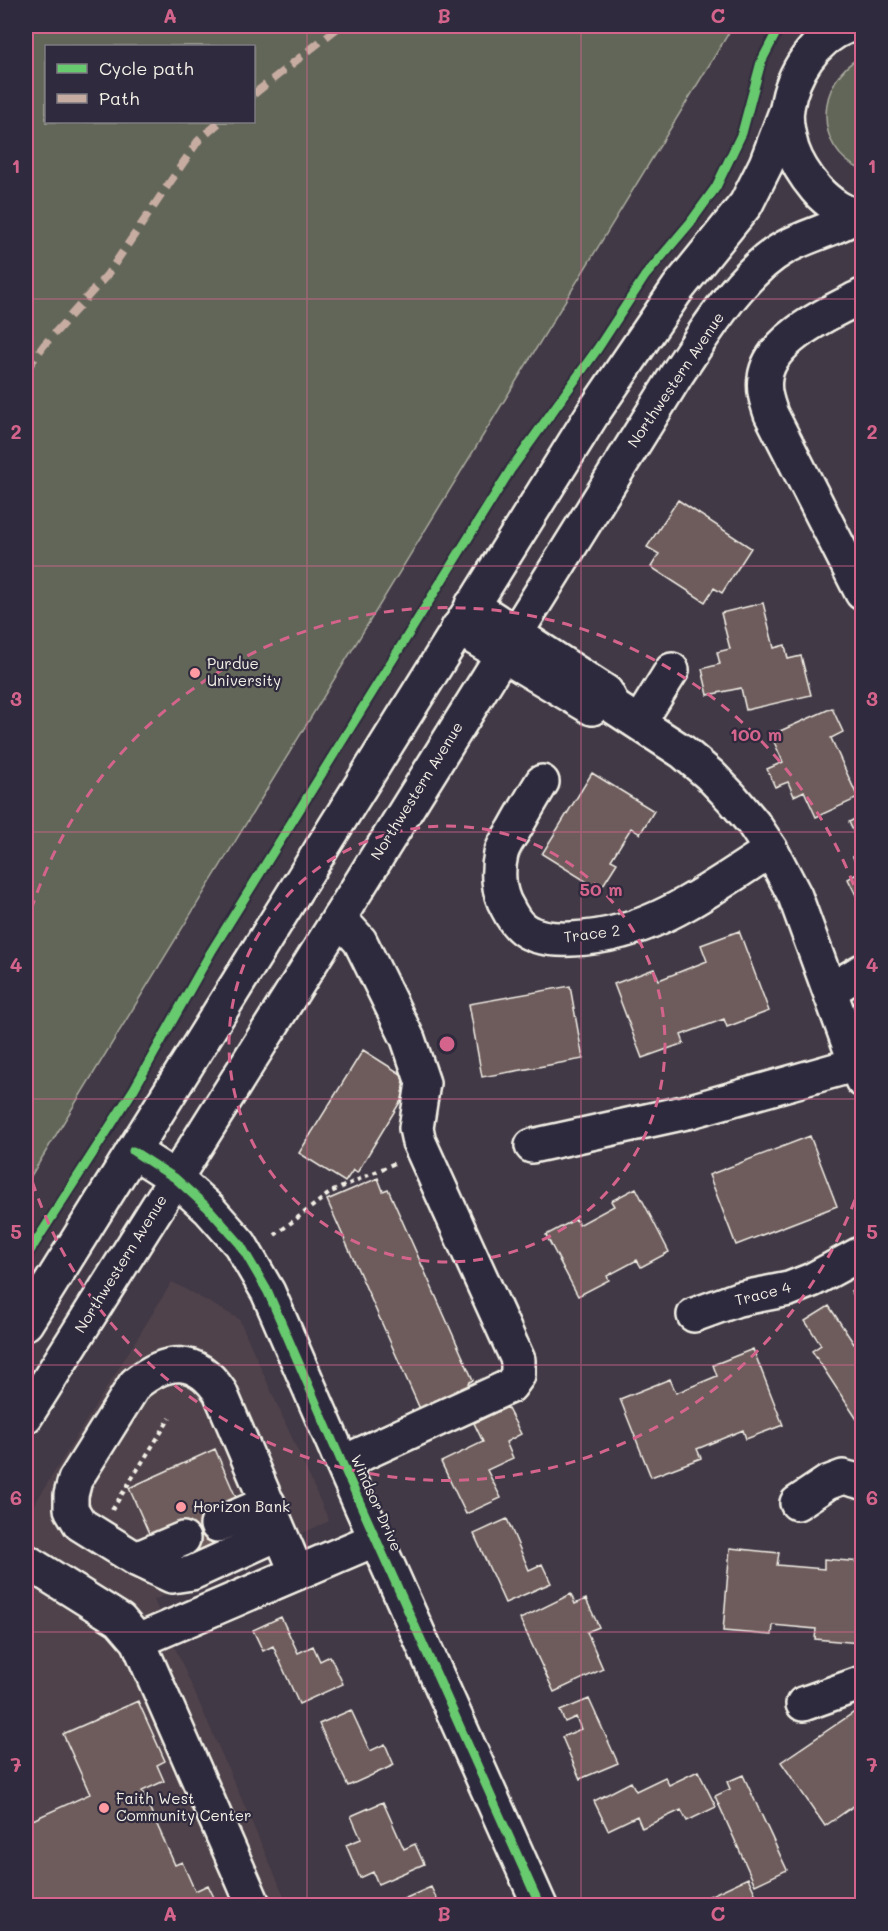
<svg xmlns="http://www.w3.org/2000/svg" width="888" height="1931" font-family="Mali,sans-serif">
	<style>
		.built { fill: #4f434c }
		.green { fill: #626658; stroke: #abaca0; stroke-width: 1.5; fill-rule: evenodd }
		.building { fill: #6e5b5b; stroke: #f4f1e8; stroke-width: 1.5 }
		.lines { fill: none; stroke-linecap: round; stroke-linejoin: round }
		.minor-casing { stroke: #f4f1e8; stroke-width: 38 }
		.major-casing { stroke: #f4f1e8; stroke-width: 38 }
		.path { stroke: #f4f1e8; stroke-width: 4; stroke-dasharray: 4.5 4.5; stroke-linecap: butt }
		.minor { stroke: #2f2a3d; stroke-width: 33 }
		.major { stroke: #2f2a3d; stroke-width: 33 }
		.quiet { stroke: #c7aca2; stroke-width: 8; stroke-dasharray: 15 8; stroke-linecap: butt }
		.cycleway-casing { stroke: #2f2a3d; stroke-width: 13 }
		.cycleway { stroke: #67ca6e; stroke-width: 9 }
		.grid { fill: none; stroke: #d4648c; stroke-width: 1.5; stroke-opacity: 0.55 }
		.ring { fill: none; stroke: #d4648c; stroke-width: 3; stroke-dasharray: 10 8 }
		.poi-dot { fill: #ff9aa2; stroke: #2f2a3d; stroke-width: 2 }
		.labels { text-anchor: middle; stroke-width: 4.5; stroke-linejoin: round; paint-order: stroke }
		.street-label { font-size: 15px; fill: #f4f1e8; stroke: #2f2a3d }
		.poi-label { font-size: 15px; fill: #f4f1e8; stroke: #2f2a3d; text-anchor: start }
		.centre { fill: #d4648c; stroke: #2f2a3d; stroke-width: 3 }
		.ring-label { font-size: 18px; text-anchor: middle; font-weight: bold; fill: #d4648c; stroke: #2f2a3d; stroke-width: 4.5; stroke-linejoin: round; paint-order: stroke }
		.neatline { fill: none; stroke: #d4648c; stroke-width: 2 }
		.grid-label { font-size: 20px; text-anchor: middle; font-weight: bold; fill: #d4648c }
	</style>
	<rect width="100%" height="100%" fill="#423946"/>
	<filter id="ink" filterUnits="userSpaceOnUse"><feTurbulence type="fractalNoise" baseFrequency=".0167" numOctaves="2"/><feDisplacementMap in="SourceGraphic" scale="12" xChannelSelector="R" yChannelSelector="G"/><feConvolveMatrix kernelMatrix="1 2 1 2 8 2 1 2 1" color-interpolation-filters="sRGB"/></filter>
	<g filter="url(#ink)">
		<path class="built" d="M172,1282l67,37 90,202 -175,79 134,305h-262v-387z"/>
		<path class="green" d="M26,26h707l-707,1158zM46,46h208v76h-208z
			M862,56v114c-50,-21 -46,-90 0,-114z"/>
		<path class="building" d="M678,500l73,48 -29,45 -8,-5 -9,14 -54,-35 8,-13 -12,-7z
			M763,603l11,45 11,-3 3,14 13,-3 10,39 -65,15 -5,-22 -33,7 -6,-26 18,-5 -3,-12 13,-3 -9,-36z
			M832,708l11,24 -12,6 27,60 -42,19 -12,-26 -10,5 -6,-14 -13,5 -8,-18 16,-7 -12,-27z
			M592,773l62,38 -14,23 -9,-6 -20,32 6,3 -17,27 -58,-36z
			M862,815v35l-13,-28z
			M862,853v44l-4,2 -10,-20 12,-7 -7,-15z
			M739,931l30,80 -42,16 -3,-8 -43,16 3,8 -42,15 -28,-74 40,-15 5,11 48,-19 -6,-16z
			M570,986l13,73 -101,18 -13,-73z
			M363,1050l46,29 -7,13 3,2 -48,79 -4,-3 -8,12 -46,-29z
			M810,1136l27,70 -101,39 -27,-70z
			M378,1178l5,13 5,-2 85,191 -5,3 5,12 -49,23 -97,-218z
			M636,1188l33,64 -28,15 -4,-7 -30,16 2,4 -31,16 -32,-61 30,-16 3,6 35,-19 -3,-5z
			M862,1283v26l-11,-18z
			M829,1306l25,38 8,-6v89l-50,-76 9,-6 -16,-24z
			M753,1349l30,76 -37,14 -3,-9 -46,19 4,9 -50,19 -31,-78 50,-20 6,14 41,-17 -4,-11z
			M507,1407l14,27 -15,8 7,16 -26,12 14,28 -35,16 -25,-52 42,-20 -9,-19z
			M215,1449l23,53 -26,11 14,32 -33,15 -14,-33 -27,13 -23,-52z
			M507,1519l22,51 13,-6 9,19 -46,20 -31,-69z
			M730,1548l49,5 -2,12 47,4v-10l38,3v51l-2,30 -45,-4 1,-10 -43,-4 -1,10 -49,-4z
			M571,1594l4,10 11,-5 13,28 -12,5 16,37 -49,23 -34,-73z
			M281,1617l17,36 15,-7 7,15 10,-5 13,28 -44,20 -26,-58 -10,5 -10,-21z
			M589,1699l29,64 -38,16 -18,-42 19,-8 -5,-12 -11,5 -5,-11z
			M138,1701l27,60 -8,4 7,16 -22,10 33,74 7,-3 13,29 13,-6 10,21h-192v-83l64,-29 -27,-60z
			M862,1707v93l-37,26 -44,-64z
			M351,1710l19,41 15,-7 9,21 -46,21 -29,-62z
			M698,1771l18,36 -29,14 -6,-11 -39,18 -5,-12 -29,14 -14,-29 37,-19 5,9 29,-14 4,8z
			M743,1775l44,95 -32,15 -40,-89 15,-7 -3,-7z
			M383,1802l21,47 11,-5 9,20 -46,20 -5,-12 -13,6 -14,-33 15,-6 -10,-23z
			M748,1878l13,28h-56l7,-4 -3,-6z
			M431,1887l9,19h-42l-1,-4z"/>
		<g class="lines">
			<g class="minor-casing">
				<path id="minor" d="M862,296c-31,16 -92,42 -97,82 -2,13 2,24 6,36l91,179
					M472,605l134,87 8,15 69,45 27,23 22,23 21,25 18,27 24,46 67,184
					M458,628l134,80
					M639,723l33,-53
					M542,782c-10,16 -19,32 -28,48 -5,7 -11,16 -13,24 -4,17 -3,38 6,53 4,8 9,17 16,22 23,17 74,9 99,2 51,-13 105,-53 149,-81
					M339,918l21,23 48,98 15,44 -7,45 3,14 99,218v15l-8,11 -168,77
					M831,990l31,-19
					M532,1146l155,-34 170,-48
					M133,1151l42,27 34,31 31,35 28,48 74,171 198,443
					M694,1315l44,-16 51,-10 23,-9 50,-27
					M797,1503l30,-20 16,-6 19,5
					M217,1525l51,-22
					M280,1533l-88,40 -20,3 -36,-17 -56,-35 -9,-15v-14l4,-15 60,-96c32,-26 61,-28 85,8l77,181
					M136,1559l47,-20
					M26,1561l94,59 18,21 116,265
					M138,1641l238,-102
					M803,1704l59,-21"/>
			</g>
			<g class="major-casing">
				<path id="major" d="M848,26c-33,12 -56,47 -61,82 -2,11 2,30 5,41 5,15 14,28 24,40 11,13 29,26 46,27
					M26,1323l567,-910 85,-125 68,-84 20,-40 21,-55
					M26,1416l313,-498 338,-544c28,-41 63,-101 107,-126 23,-13 49,-18 72,-32"/>
			</g>
			<path class="path" d="M275,1235l56,-43 64,-29
				M112,1510l58,-92"/>
			<use href="#minor" class="minor"/>
			<use href="#major" class="major"/>
			<path class="quiet" d="M254,94l86,-68
				M26,370l18,-25 63,-70 91,-134 22,-19"/>
			<g class="cycleway-casing">
				<path id="cycleway" d="M133,1151l42,27 34,31 31,35 28,48 74,171 198,443
					M26,1257l108,-168 77,-137 300,-483 87,-121 47,-72 45,-53 26,-36 26,-54 19,-71 15,-29 6,-7"/>
			</g>
			<use href="#cycleway" class="cycleway"/>
		</g>
	</g>
	<path class="grid" d="M307,26v1880M581,26v1880M26,299h836M26,566h836M26,832h836M26,1099h836M26,1365h836M26,1632h836"/>
	<g class="ring">
		<circle cx="447" cy="1044" r="218"/>
		<path d="M861 1183A437 437 0 0 1 26 1161M26 927A437 437 0 0 1 861 905"/>
	</g>
	<g class="poi-dot">
		<circle cx="195" cy="673" r="6"/>
		<circle cx="181" cy="1507" r="6"/>
		<circle cx="104" cy="1808" r="6"/>
	</g>
	<g class="labels">
		<g class="street-label">
			<text transform="translate(676 380) rotate(-56)" y="5">Northwestern Avenue</text>
			<text transform="translate(417 791) rotate(-58)" y="5">Northwestern Avenue</text>
			<text transform="translate(592 934) rotate(-7)" y="5">Trace 2</text>
			<text transform="translate(121 1264) rotate(-58)" y="5">Northwestern Avenue</text>
			<text transform="translate(763 1294) rotate(-14)" y="5">Trace 4</text>
			<text transform="translate(376 1503) rotate(66)" y="5">Windsor Drive</text>
		</g>
		<g class="poi-label">
			<text x="207" y="669">Purdue<tspan x="207" dy="17">University</tspan></text>
			<text x="193" y="1512">Horizon Bank</text>
			<text x="116" y="1804">Faith West<tspan x="116" dy="17">Community Center</tspan></text>
		</g>
	</g>
	<circle cx="447" cy="1044" r="9" class="centre"/>
	<g class="ring-label">
		<text x="756" y="741">100 m</text>
		<text x="601" y="896">50 m</text>
	</g>
	<rect width="888" height="1931" fill="none" stroke="#2f2a3d" stroke-width="66"/>
	<rect x="45" y="45" width="210" height="78" fill="#2f2a3d" stroke="#7e7a81" stroke-width="1.5"/>
	<rect x="57" y="64" width="30" height="9" fill="#67ca6e" stroke="#7e7a81" stroke-width="1.5"/>
	<text x="99" y="75" font-size="18" fill="#f4f1e8">Cycle path</text>
	<rect x="57" y="94" width="30" height="9" fill="#c7aca2" stroke="#7e7a81" stroke-width="1.5"/>
	<text x="99" y="105" font-size="18" fill="#f4f1e8">Path</text>
	<rect x="33" y="33" width="822" height="1865" class="neatline"/>
	<g class="grid-label">
		<text x="170" y="23">A</text>
		<text x="444" y="23">B</text>
		<text x="718" y="23">C</text>
		<text x="16" y="173">1</text>
		<text x="872" y="173">1</text>
		<text x="16" y="439">2</text>
		<text x="872" y="439">2</text>
		<text x="16" y="706">3</text>
		<text x="872" y="706">3</text>
		<text x="16" y="972">4</text>
		<text x="872" y="972">4</text>
		<text x="16" y="1239">5</text>
		<text x="872" y="1239">5</text>
		<text x="16" y="1505">6</text>
		<text x="872" y="1505">6</text>
		<text x="16" y="1772">7</text>
		<text x="872" y="1772">7</text>
		<text x="170" y="1921">A</text>
		<text x="444" y="1921">B</text>
		<text x="718" y="1921">C</text>
	</g>
</svg>
